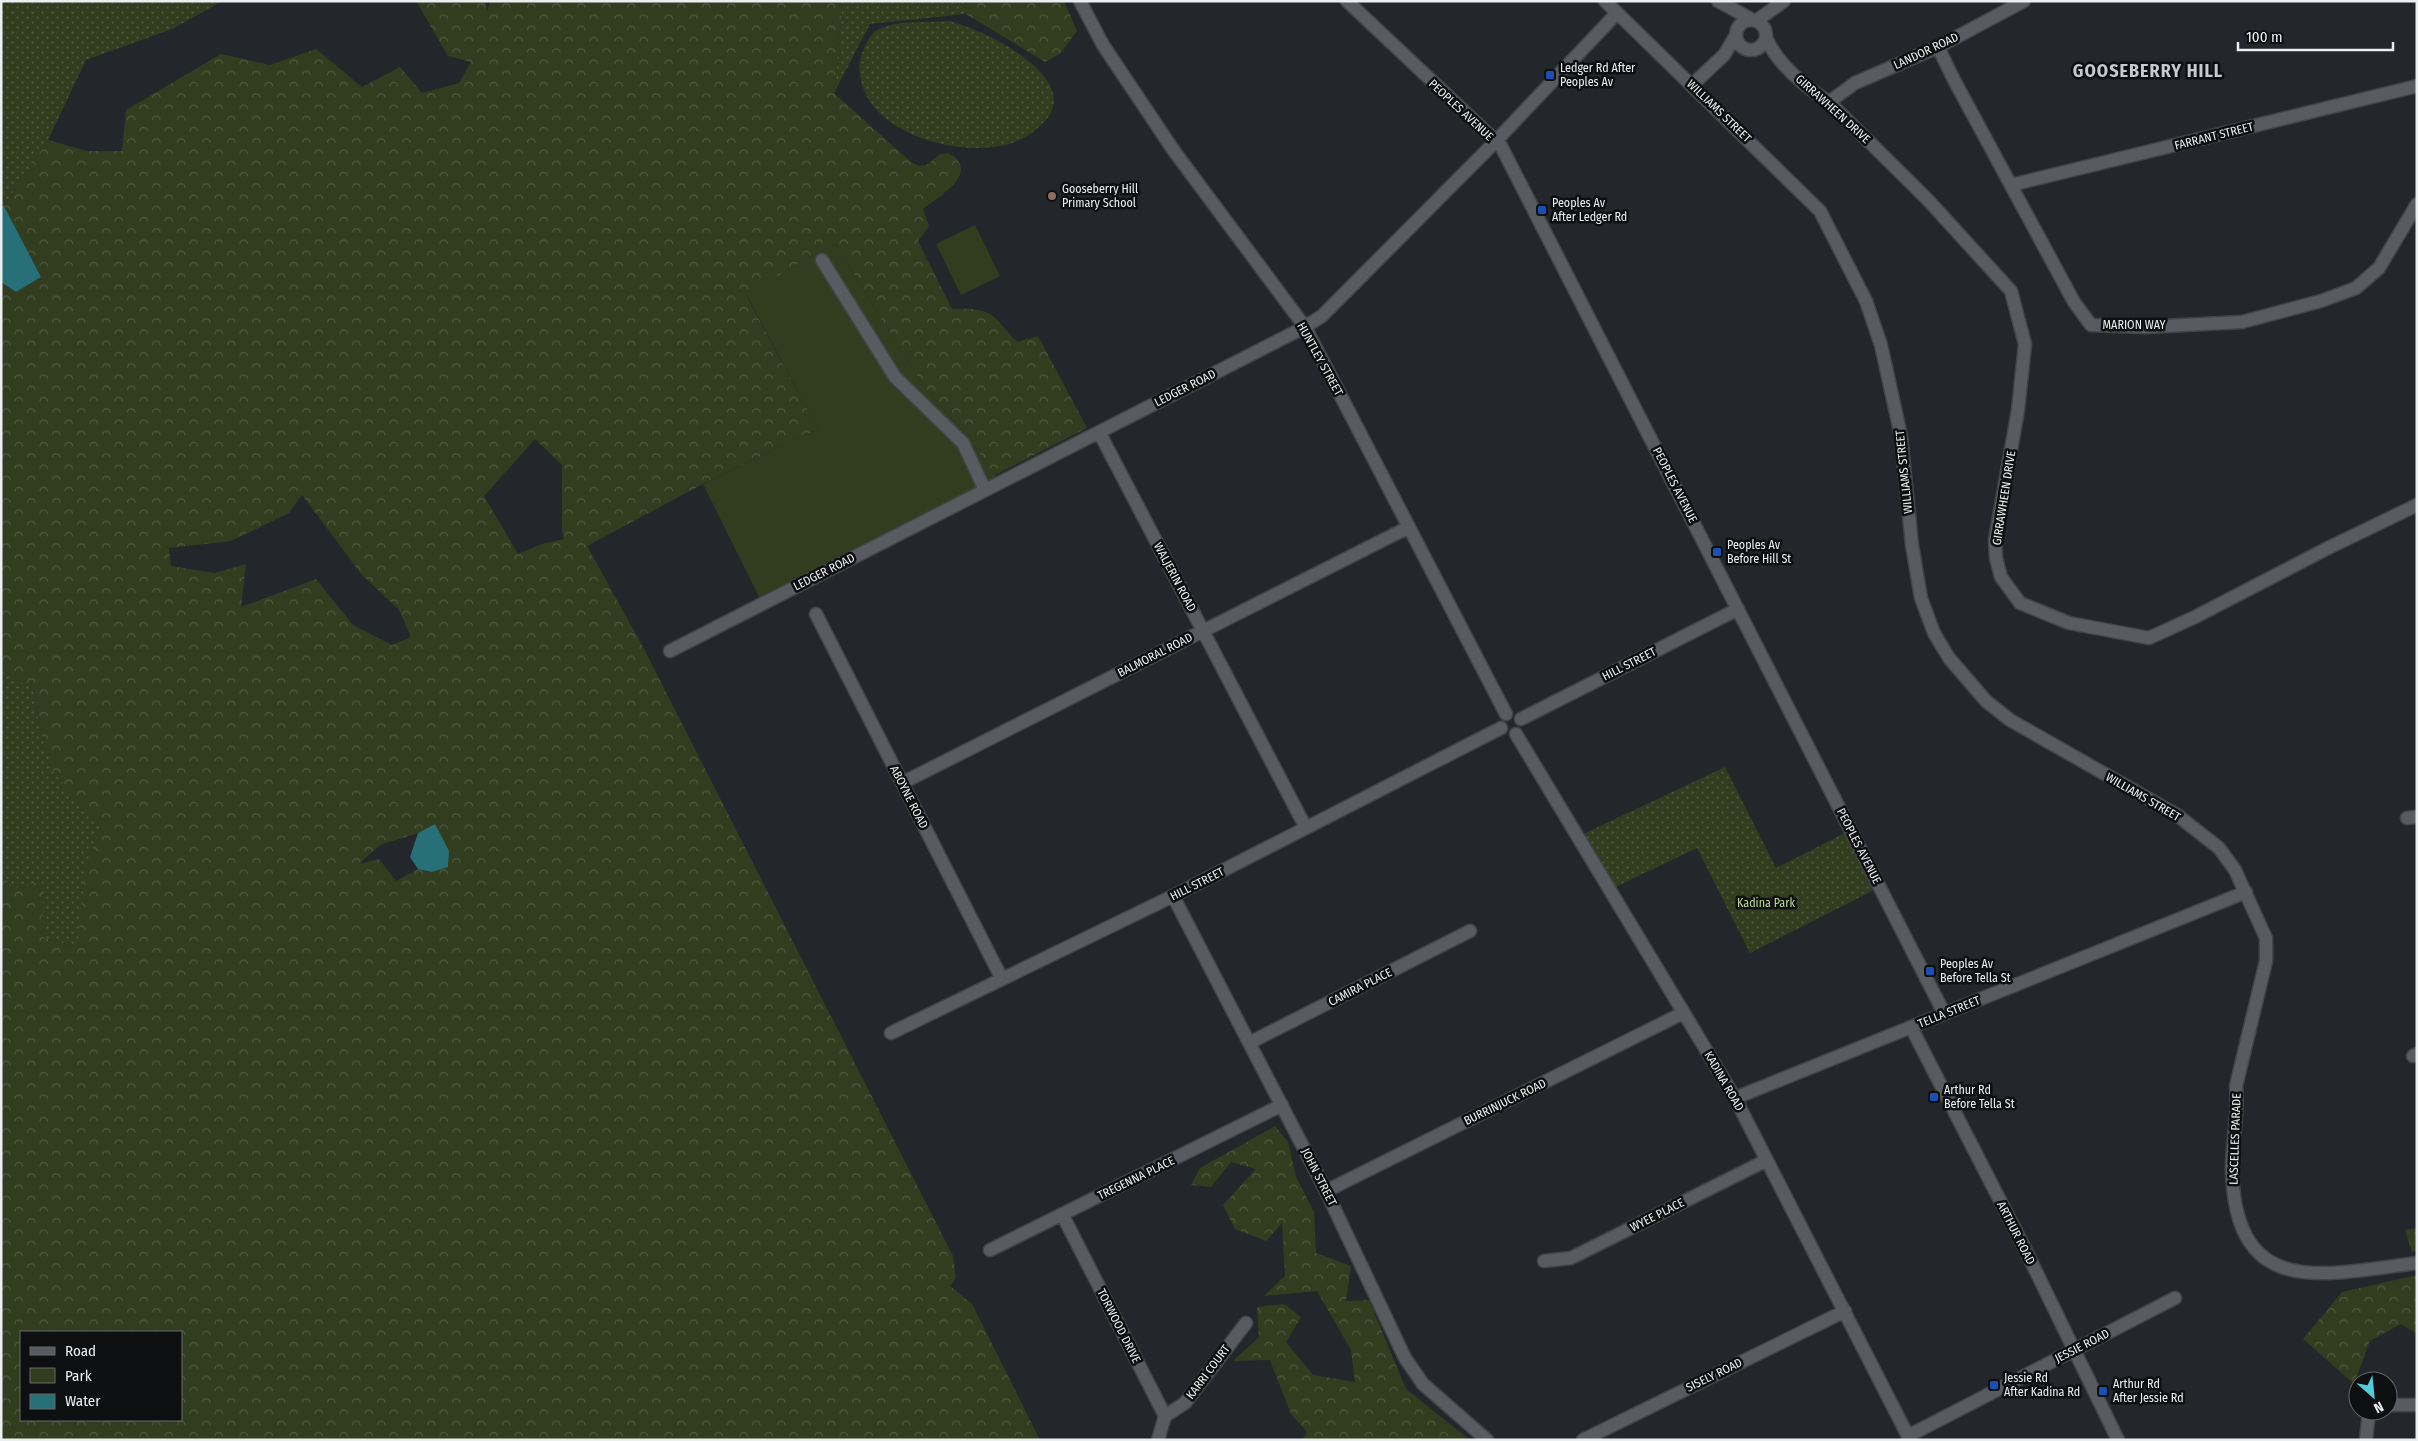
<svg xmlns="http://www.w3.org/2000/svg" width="2418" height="1441" font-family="'Fira Sans Condensed',sans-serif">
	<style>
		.green { fill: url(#green-dots) }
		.forest { fill: url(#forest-crowns); fill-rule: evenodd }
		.pitch { fill: #323d1f }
		.water { fill: #287078 }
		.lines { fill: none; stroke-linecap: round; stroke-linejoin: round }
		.minor-casing { stroke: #424548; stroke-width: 15 }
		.minor { stroke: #585c61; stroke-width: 12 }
		.transit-dot { fill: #1a4fb4; stroke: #0d0f11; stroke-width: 2 }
		.education-dot { fill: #8d6e63; stroke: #0d0f11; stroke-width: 2 }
		.labels { text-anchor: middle; stroke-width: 5; stroke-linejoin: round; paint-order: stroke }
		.street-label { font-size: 12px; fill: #eceef1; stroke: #0d0f11 }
		.poi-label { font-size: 12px; fill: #eceef1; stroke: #0d0f11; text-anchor: start }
		.park-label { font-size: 12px; fill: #beda91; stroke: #0d0f11 }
		.district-label { font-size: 18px; font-weight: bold; letter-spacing: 1px; fill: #c5c9d0; stroke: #0d0f11 }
	</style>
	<defs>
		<pattern id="green-dots" width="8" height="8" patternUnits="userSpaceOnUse" patternTransform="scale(1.25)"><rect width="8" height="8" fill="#323d1f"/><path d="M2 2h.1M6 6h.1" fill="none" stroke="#505940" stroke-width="1.8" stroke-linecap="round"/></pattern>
		<pattern id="forest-crowns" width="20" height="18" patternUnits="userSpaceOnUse" patternTransform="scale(1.25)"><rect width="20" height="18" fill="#323d1f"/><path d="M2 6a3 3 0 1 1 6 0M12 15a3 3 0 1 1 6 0" fill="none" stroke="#505940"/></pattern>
	</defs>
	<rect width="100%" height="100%" fill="#23262a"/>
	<path class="green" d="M1,1h222l-51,28 -86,31 -38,80 -44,66 -3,-1z
		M837,1h128l1,13 -96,10 -36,69 8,-85z
		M949,21c35,8 140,59 93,103 -7,7 -16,14 -25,17 -47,20 -145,-4 -156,-61 -2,-10 -3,-20 2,-29 4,-10 8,-19 18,-23 20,-8 47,-5 68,-7z
		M1,669l32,20 9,48 59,91 -24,119 -33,-9 -30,-50 -13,-13z
		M1725,767l51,101 75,-38 29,57 -130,66 -53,-105 -88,42 -32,-53z"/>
	<path class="forest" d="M416,1h70l1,11 3,-11h347l5,7 -8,85 77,69c5,3 9,5 15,3 5,-2 8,-7 13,-10 11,-5 22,4 22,15 0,14 -28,31 -38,39l6,17 -11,15 34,68c14,0 30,-2 42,8 9,7 14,18 24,25l20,-6 49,92 -92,47 -35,-47 -38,-44 -87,-140 -46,25 -42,28 71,132 -115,55 -116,62 55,99 311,611 3,22 -6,8 22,18 68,136h-1039v-565l13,13 28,-7 2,57 33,9 9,-83 15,-36 -47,-55 -12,-36 -9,-48 -32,-20v-387l15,10 25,-15 -37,-71 44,-66 39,11h35l4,-41 95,-56 49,11 46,-16 46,38 38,-20 22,26 37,-10 12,-21 -23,-6zM535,439l27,26v66l2,8 -22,5 -24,10 -34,-58zM302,495l60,80 37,35 12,27 -19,8 -39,-20 -37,-46 -75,28 5,-43 -31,9 -44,-7 -2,-18 62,-7 58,-28zM435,824l-3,48 -14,-3 -22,12 -17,-22 -20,5 21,-19 38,-12zM21,1332h160v88h-160z
		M965,1h99l13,30 -17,23 -15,8 -79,-48z
		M1275,1126l13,16 8,35 18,35 2,41 35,13 -5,35 23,-1 37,89 64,51h-168l5,-8 -16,-18 -21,-54 -37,1 26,-24 -2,-30 27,-3 17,13 -15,25 27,33 42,7 -4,-32 -34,-59 -53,5 21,-20 -3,-53 -16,18 -31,-12 -12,-24 33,-36 -25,-7 -20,25 -20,-2 9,-17z
		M2417,1228v22l-5,2 -7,-22z
		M2417,1275v59l-16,-10 -31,17 -16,43 -51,-45 39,-47z"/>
	<path class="pitch" d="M975,225l25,51 -39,19 -25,-51z
		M835,244l87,140 38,44 40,54 -238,121 -59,-119 115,-55 -71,-133 42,-27z"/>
	<path class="water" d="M1,205l3,1 37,71 -25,15 -15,-10z
		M435,824l14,27 -1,16 -16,5 -14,-3 -8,-12 8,-24z"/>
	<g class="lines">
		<g class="minor-casing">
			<path id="minor" d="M1080,1l23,44 71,106 131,176 201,387
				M1347,1l154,145 443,867
				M1605,1l215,210 46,90 15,44 20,91 11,109 9,53 13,35 15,25 37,43 24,19 167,95 42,33 16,22 31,68v23l-30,125c3,28 -4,55 -4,83 3,131 90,106 185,94
				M1718,1l33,18
				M1736 35a15 15 0 1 1 30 0a15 15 0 1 1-30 0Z
				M1756,21l28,-20
				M1766,38c12,26 38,48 63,64l99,98 83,91 14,53 -7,66 -23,130 1,18 5,19 19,26 49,20 80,15 46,-21 133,-69 89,-43
				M1938,47l16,33 120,222 17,23 54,2 97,-5 79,-21 35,-13 23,-20 38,-64
				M1692,85l32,-30 12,-20
				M1829,102l26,-19 83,-36 86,-46
				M2011,185l406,-99
				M822,260l73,117 68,66 22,47
				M1099,432l207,396
				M816,614l186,365
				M670,651l635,-324 17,-11 173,-174 122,-129
				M1521,719l217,-110
				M1516,734l219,364 175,342
				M902,783l507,-256
				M2407,818l10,-1
				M1173,896l153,295 79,167 18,26 64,56
				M1911,1027l115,224 92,189
				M891,1033l282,-137 328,-168
				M1249,1043l221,-112
				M2413,1056l4,-2
				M1735,1098l511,-206
				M1326,1191l357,-178
				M1062,1214l103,202 -7,24
				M990,1250l292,-145
				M1544,1261l27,-3 196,-98
				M2388,1405h29
				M1165,1416l20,-13 61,-80
				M1908,1436l267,-138
				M1583,1440l262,-129
				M2366,1440l3,-29"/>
		</g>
		<use href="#minor" class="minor"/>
	</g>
	<g class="transit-dot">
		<rect x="1545" y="70" width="10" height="10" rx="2.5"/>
		<rect x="1537" y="205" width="10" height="10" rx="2.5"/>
		<rect x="1712" y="547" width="10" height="10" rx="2.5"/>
		<rect x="1925" y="966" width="10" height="10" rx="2.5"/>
		<rect x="1929" y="1092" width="10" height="10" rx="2.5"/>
		<rect x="1989" y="1380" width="10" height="10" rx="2.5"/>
		<rect x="2098" y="1386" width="10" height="10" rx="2.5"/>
	</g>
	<circle class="education-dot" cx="1052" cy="196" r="5"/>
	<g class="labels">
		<g class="street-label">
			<text transform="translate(1926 51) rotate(-25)" y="4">LANDOR ROAD</text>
			<text transform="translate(1833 109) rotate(42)" y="4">GIRRAWHEEN DRIVE</text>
			<text transform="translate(1461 110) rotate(43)" y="4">PEOPLES AVENUE</text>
			<text transform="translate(1719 111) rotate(44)" y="4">WILLIAMS STREET</text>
			<text transform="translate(2214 136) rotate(-14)" y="4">FARRANT STREET</text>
			<text x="2134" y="329">MARION WAY</text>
			<text transform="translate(1320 359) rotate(61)" y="4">HUNTLEY STREET</text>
			<text transform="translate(1185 388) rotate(-27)" y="4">LEDGER ROAD</text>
			<text transform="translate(1904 472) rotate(-96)" y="4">WILLIAMS STREET</text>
			<text transform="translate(1675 485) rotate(63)" y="4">PEOPLES AVENUE</text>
			<text transform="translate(2004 498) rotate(-81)" y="4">GIRRAWHEEN DRIVE</text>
			<text transform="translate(824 572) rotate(-27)" y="4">LEDGER ROAD</text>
			<text transform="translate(1175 577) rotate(62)" y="4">WALJERIN ROAD</text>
			<text transform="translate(1155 655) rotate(-27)" y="4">BALMORAL ROAD</text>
			<text transform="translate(1629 664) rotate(-27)" y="4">HILL STREET</text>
			<text transform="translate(909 797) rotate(63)" y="4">ABOYNE ROAD</text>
			<text transform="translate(2143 797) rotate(30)" y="4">WILLIAMS STREET</text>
			<text transform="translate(1859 846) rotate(63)" y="4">PEOPLES AVENUE</text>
			<text transform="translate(1197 884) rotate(-27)" y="4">HILL STREET</text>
			<text transform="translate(1360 987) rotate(-27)" y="4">CAMIRA PLACE</text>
			<text transform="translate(1949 1012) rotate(-22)" y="4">TELLA STREET</text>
			<text transform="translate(1724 1081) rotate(60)" y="4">KADINA ROAD</text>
			<text transform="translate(1505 1102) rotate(-26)" y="4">BURRINJUCK ROAD</text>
			<text transform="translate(2235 1139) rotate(-88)" y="4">LASCELLES PARADE</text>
			<text transform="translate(1319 1177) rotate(63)" y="4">JOHN STREET</text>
			<text transform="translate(1136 1178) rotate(-26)" y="4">TREGENNA PLACE</text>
			<text transform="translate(1657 1215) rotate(-27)" y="4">WYEE PLACE</text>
			<text transform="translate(2016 1233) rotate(63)" y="4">ARTHUR ROAD</text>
			<text transform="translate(1119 1326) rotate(63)" y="4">TORWOOD DRIVE</text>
			<text transform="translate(2082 1346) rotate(-27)" y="4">JESSIE ROAD</text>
			<text transform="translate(1208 1372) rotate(-53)" y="4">KARRI COURT</text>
			<text transform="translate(1714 1375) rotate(-26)" y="4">SISELY ROAD</text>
		</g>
		<g class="poi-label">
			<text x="1560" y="72">Ledger Rd After<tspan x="1560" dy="14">Peoples Av</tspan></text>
			<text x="1062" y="193">Gooseberry Hill<tspan x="1062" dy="14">Primary School</tspan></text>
			<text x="1552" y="207">Peoples Av<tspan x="1552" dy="14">After Ledger Rd</tspan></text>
			<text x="1727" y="549">Peoples Av<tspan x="1727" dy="14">Before Hill St</tspan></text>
			<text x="1940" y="968">Peoples Av<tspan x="1940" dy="14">Before Tella St</tspan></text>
			<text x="1944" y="1094">Arthur Rd<tspan x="1944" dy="14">Before Tella St</tspan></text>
			<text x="2004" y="1382">Jessie Rd<tspan x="2004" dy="14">After Kadina Rd</tspan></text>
			<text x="2113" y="1388">Arthur Rd<tspan x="2113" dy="14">After Jessie Rd</tspan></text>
		</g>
		<g class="park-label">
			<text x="1766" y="907">Kadina Park</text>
		</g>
		<g class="district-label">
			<text x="2148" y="77">GOOSEBERRY HILL</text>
		</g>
	</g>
	<rect width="2418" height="1441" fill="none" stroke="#eceef1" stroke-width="5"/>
	<rect x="20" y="1331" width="162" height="90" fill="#0d0f11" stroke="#66686b"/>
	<rect x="30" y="1347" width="25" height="8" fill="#585c61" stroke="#66686b"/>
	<text x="65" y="1356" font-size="15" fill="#eceef1">Road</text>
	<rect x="30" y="1368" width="25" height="15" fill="#323d1f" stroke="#66686b"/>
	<text x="65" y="1381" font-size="15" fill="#eceef1">Park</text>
	<rect x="30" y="1394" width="25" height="15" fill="#287078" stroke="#66686b"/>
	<text x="65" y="1406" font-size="15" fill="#eceef1">Water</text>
	<g transform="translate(2373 1396) rotate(153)"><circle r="24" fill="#0d0f11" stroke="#66686b"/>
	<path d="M0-4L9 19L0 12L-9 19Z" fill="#53cbdb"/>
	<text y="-8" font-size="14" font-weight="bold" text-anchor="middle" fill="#eceef1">N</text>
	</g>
	<path d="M2238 42v8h155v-8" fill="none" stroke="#eceef1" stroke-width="2.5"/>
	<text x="2246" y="42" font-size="15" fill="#eceef1" stroke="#0d0f11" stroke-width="4" paint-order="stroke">100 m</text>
</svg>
